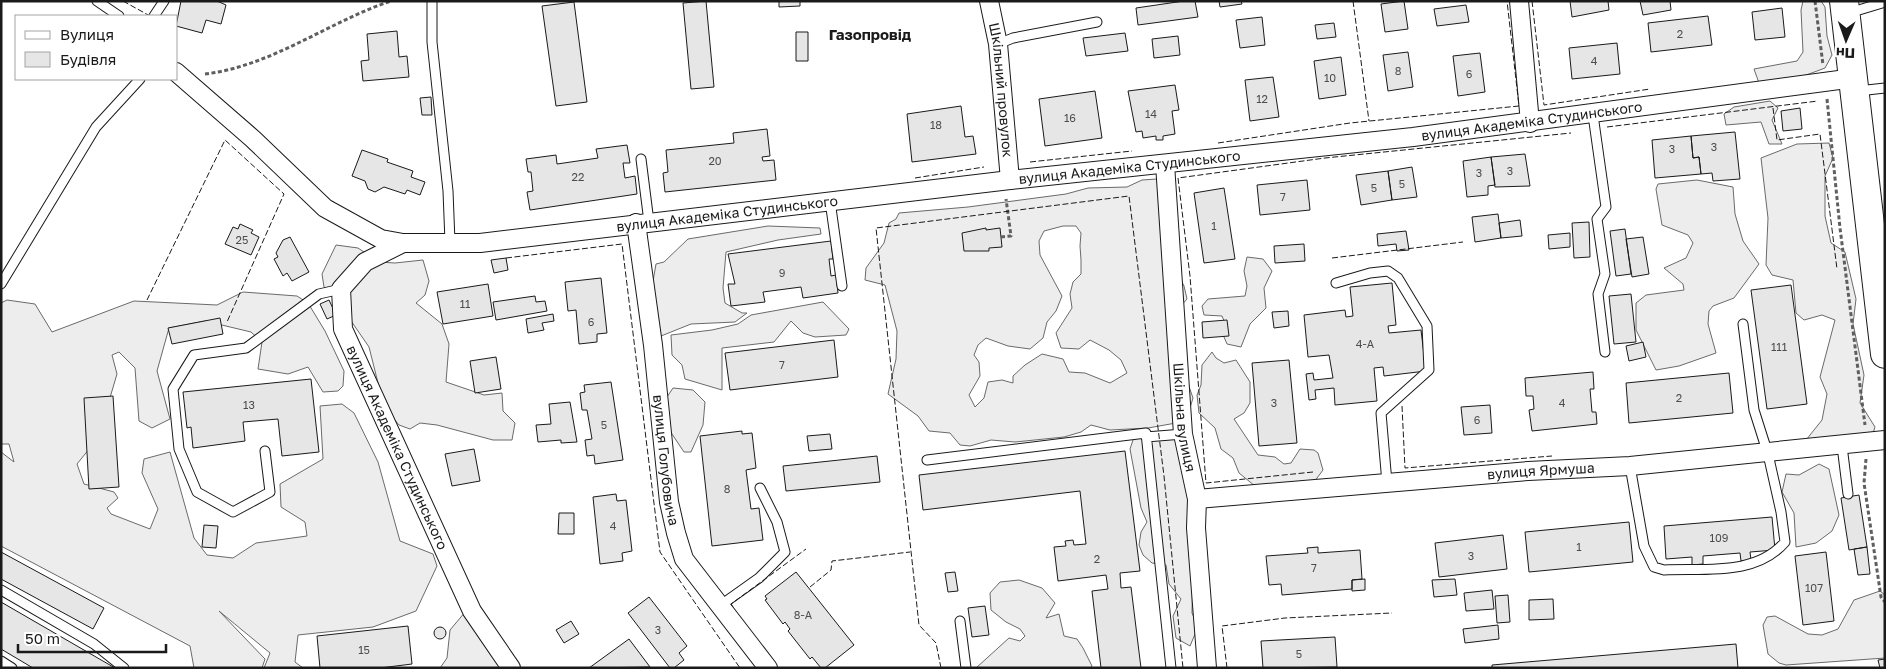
<svg xmlns="http://www.w3.org/2000/svg" width="1886" height="669" font-family="'Golos Text',sans-serif">
	<style>
		.built { fill: #ededed; stroke: #6a6a6a; fill-rule: evenodd }
		.building { fill: #e6e6e6; stroke: #1a1a1a }
		.lines { fill: none; stroke-linecap: round; stroke-linejoin: round }
		.service-casing { stroke: #1a1a1a; stroke-width: 11 }
		.minor-casing { stroke: #1a1a1a; stroke-width: 20 }
		.trunk-casing { stroke: #1a1a1a; stroke-width: 30 }
		.path { stroke: #5f5f5f; stroke-width: 3; stroke-dasharray: 4 2.5; stroke-linecap: butt }
		.service { stroke: #fff; stroke-width: 9 }
		.minor { stroke: #fff; stroke-width: 18 }
		.trunk { stroke: #fff; stroke-width: 28 }
		.fence { stroke: #1a1a1a; stroke-width: 1; stroke-dasharray: 6 2.5; stroke-linecap: butt }
		.labels { text-anchor: middle; stroke-width: 4; stroke-linejoin: round; paint-order: stroke }
		.number-label { font-size: 11px; fill: #4d4d4d }
		.street-label { font-size: 14px; fill: #1a1a1a; stroke: #fff }
		.neighbourhood-label { font-size: 15px; font-weight: bold; fill: #1a1a1a; stroke: #fff }
	</style>
	<rect width="100%" height="100%" fill="#fff"/>
	<path class="built" d="M1803,1h18l4,6 2,29 5,19 -7,13 -40,15h-26l-5,-14 43,-8 6,-9 -2,-42z
		M1770,101l8,7 -6,12 10,24h-13l-8,-22 -35,3 -2,-11 10,-7z
		M1829,143l4,15 -8,18v40l6,27 14,9 11,47 -3,25 11,51 -4,28 15,24 -4,12 -65,1 16,-20 5,-26 -7,-17 15,-57 -13,-5 -18,5 -8,-7 -3,-33 -21,-5 -6,-10 2,-47 -7,-60 36,-14z
		M1157,179l7,9 12,82 8,16 3,13 -7,8 7,74 6,17 -3,10 -14,15 -28,5 -38,2 -19,-5 -10,7 -17,5 -49,5 -24,-2 -21,6 -10,-1 -10,-12 -21,-2 -11,-15 -30,-22 8,-35 1,-28 -12,-46 -20,-5 1,-12 18,-25 5,-20 7,-4 3,-6 69,-6 98,-13 22,-6 39,-1 15,-7zM1063,226h13l5,7 -1,13 1,14v14l-8,8 -3,12 2,14 -16,25 5,15 18,1 11,-9 19,10 12,10 6,13 -17,10 -25,-10 -16,-1 -6,-13 -21,-5 -17,11 -12,11v7l-11,-3 -14,2 -4,16 -9,9 -6,-12 11,-19 -1,-14 -5,-7 4,-10 8,-7 22,8 22,3 13,-11 4,-16 9,-11 6,-15 -22,-41 -1,-14 5,-10z
		M1697,180l36,7 2,27 8,27 16,23 -25,34 -21,8 -4,5 -1,13 8,29 -37,13 -23,4 -20,-40v-27l10,-8 38,-5 -1,-6 -19,-16 22,-10 7,-15 -5,-8 -26,-10 -6,-36 2,-5z
		M768,226l52,2 1,6 -43,6 -52,12 -3,36 2,15 17,10h5l-12,9 -44,2 -30,12 -7,-9 -2,-40 4,-23 8,-2 24,-23z
		M336,245l22,3 21,14 16,1 28,-3 6,21 -4,14 -9,8 26,21 7,20 -3,38 38,13 18,-2 1,18 12,12 -3,17h-19l-56,-15 -17,-2 -10,6 -11,-4 -15,-18 -15,-60 -33,-48 -12,-12 -2,-13z
		M1247,257l16,2 9,12 -8,17 2,20 -16,16 -9,23 -14,-3 -6,-14 4,-7 -3,-7 -18,-1 -2,-9 6,-7 37,-3 2,-10 -3,-15z
		M243,292l54,4 11,7 17,28 19,40 -1,15 -5,5 -15,1 -15,-25 -20,7 -30,-5 4,-27 -11,-10 -46,-11 -36,7 -12,43 13,48 -18,9 -13,-7 -4,-53 -16,-16 -7,3 5,19 -19,64 -21,26 7,20 30,8 4,6 -11,10 4,6 39,15 8,-20 -16,-36 2,-14 26,-7 24,86 13,17 26,3 23,-15 51,-7 -2,-14 -24,-15 -1,-23 43,-25 -3,-53 22,-2 12,9 24,49 22,79 33,13 4,12 -21,45 -43,16 -75,8 -3,27 8,6h-39l6,-15 -51,-42 46,48 -3,9h-68l-4,-22 -189,-100v-94l13,10 -5,-18h-8v-141l6,-3 28,4 17,28 82,-31 83,4z
		M823,302l26,27 -3,6 -31,2 -12,-4 -12,-12 -17,21 -52,6v42l-37,-11 -3,-14 -10,-10 -1,-20 41,-5 26,-6 13,-9z
		M1212,352l4,6 8,5 12,-3 14,22v21l-6,10 -10,6 24,36 17,2 9,7 7,-1 9,-14 14,1 4,3 5,17 -9,12 -59,4 -16,-13 -6,-15 -12,-9 -6,-21 -16,-15 -2,-18 4,-10 1,-20z
		M673,388l20,2 12,12 -2,23 -12,27h-7l-22,-33 -1,-13z
		M1166,431l29,23 -3,159 6,14 -8,19 -14,-8 -3,-22 8,-17 -12,-15 -3,-19 -14,-2 -9,-8 -4,-10 2,-13 6,-10 -6,-14 -11,-59 4,-12z
		M1819,464l10,5 10,46 -7,16 -16,12 -20,4 -2,-34 -12,-21 4,-18 13,1z
		M1019,580l23,8 13,15 -9,15 13,-4 5,22 13,3 6,9 9,18 -2,2h-114l33,-30 11,3 5,-5 -5,-7 -14,-7 -15,-12 -1,-17 10,-11z
		M1880,591l5,4v63l-99,7 -7,-2 -11,-9 -5,-29 4,-8 8,-1 33,18 14,1 16,-6 16,-29z
		M466,611l21,28 13,29h-60l7,-10 3,-28z"/>
	<path class="building" d="M181,1h36l9,4 -5,19 -15,-4 -4,13 -26,-7z
		M706,1l8,86 -23,2 -8,-86z
		M779,1h21v5l-21,1z
		M1184,1h11l3,16 -60,8 -2,-17z
		M1219,1h22l1,3 -22,3z
		M1404,1l4,28 -23,3 -4,-28z
		M1570,1h38l1,9 -37,7z
		M1640,1h30l1,9 -28,5z
		M574,2l13,100 -31,4 -14,-100z
		M1466,5l3,17 -32,4 -3,-17z
		M1782,8l3,29 -30,3 -3,-28z
		M1708,16l4,29 -61,7 -3,-29z
		M1262,17l3,28 -25,3 -4,-28z
		M1334,23l2,14 -19,2 -2,-14z
		M397,31l2,26 8,-1 2,21 -46,4 -2,-20 8,-1 -2,-26z
		M796,32h12v29h-12z
		M1125,33l3,18 -42,5 -3,-18z
		M1178,36l2,19 -26,3 -2,-19z
		M1617,43l3,31 -48,5 -3,-31z
		M1408,52l5,35 -25,4 -5,-36z
		M1480,53l5,39 -27,4 -5,-40z
		M1341,57l5,38 -27,4 -5,-38z
		M1273,77l6,40 -29,4 -5,-41z
		M1175,85l4,25 -7,1 3,23 -12,2v4h-7v-4l-13,2 -1,-7 -6,1 -8,-41z
		M1095,91l7,47 -57,8 -6,-47z
		M431,97l1,18h-10l-2,-17z
		M961,106l4,31 8,-1 3,18 -64,8 -5,-48z
		M1800,108l2,21 -19,2 -2,-20z
		M767,129l3,27 -8,1 1,4 11,-1 2,20 -111,12 -2,-19 5,-1 -2,-22 68,-7 -1,-10z
		M1735,132l5,47 -27,2 -1,-8 -11,1 -2,-17 -6,1 -2,-22z
		M1691,136l2,22 6,-1 2,17 -46,4 -3,-38z
		M627,145l3,18h-7l2,15 10,-2 2,18 -107,16 -3,-18 6,-1 -2,-19h-3l-2,-13 30,-4 1,9 41,-6 -2,-9z
		M362,150l26,9 -1,3 26,9 -2,6 14,5 -5,13 -13,-5 -2,4 -21,-7 -9,5 -7,-3 -3,-8 -13,-5z
		M1525,154l5,32 -35,1 -4,-30z
		M1491,157l4,28 -7,1v9l-21,2 -4,-36z
		M1412,167l5,30 -25,3 -4,-29z
		M1388,171l4,29 -31,5 -5,-30z
		M1307,180l3,30 -50,5 -3,-30z
		M1224,188l11,71 -31,4 -10,-70z
		M1498,214l3,24 -26,4 -3,-25z
		M1520,220l2,16 -21,2 -2,-15z
		M1589,222l1,35 -16,1 -2,-35z
		M240,224l13,6 -2,3 8,4 -8,18 -26,-11 8,-17 5,2z
		M986,228v2l14,-2 2,19 -13,1v3h-25l-2,-18z
		M1625,229l6,45 -15,2 -6,-45z
		M1406,231l3,19 -12,1 -1,-7 -18,2 -1,-12z
		M1570,233v14l-21,2 -1,-14z
		M290,237l19,35 -17,9 -5,-8 -4,3 -9,-17 4,-2 -2,-4 7,-13z
		M1643,237l6,37 -17,3 -6,-38z
		M831,241l2,18h-4l2,17 5,-1 2,18 -35,5 -2,-11 -38,5 2,10 -34,4 -3,-22h7l-7,-30z
		M1304,244l1,17 -30,2 -1,-17z
		M506,258l2,12 -14,3 -3,-13z
		M601,278l6,55 -10,1v8l-18,2 -3,-34 -8,1 -3,-29z
		M1392,283l4,42 -8,1 1,7 32,-3 5,41 -42,5 -1,-9 -9,1 3,33 -42,4 -1,-17 -19,2 1,9 -7,1 -3,-26 7,-1 1,7 19,-2 -4,-23 -21,2 -4,-42 41,-5 1,7 7,-1 -3,-29z
		M488,284l5,32 -50,8 -6,-32z
		M1791,285l16,119 -40,5 -16,-119z
		M1631,294l5,48 -22,2 -5,-48z
		M535,296l1,6 9,-1 2,10 -51,9 -3,-18z
		M329,300l7,15 -9,4 -7,-15z
		M1288,311l1,15 -15,2 -2,-16z
		M553,314l1,7 -12,2 2,7 -16,3 -2,-14z
		M220,318l3,16 -51,10 -4,-16z
		M1227,320l2,16 -26,2 -1,-16z
		M834,340l4,37 -108,13 -5,-37z
		M1643,342l3,15 -17,4 -3,-15z
		M496,357l5,32 -26,4 -5,-32z
		M1289,360l8,83 -38,3 -7,-83z
		M1593,372l1,17h-4l2,23h4l1,12 -65,7 -3,-21 5,-1 -1,-13h-7l-1,-18z
		M1729,373l4,40 -104,10 -3,-40z
		M311,379l8,73 -37,4 -4,-37 -35,3 2,19 -52,7 -2,-21 -4,1 -4,-36z
		M611,382l12,78 -28,4 -1,-9 -7,1 -2,-16 7,-1 -5,-29h-5l-2,-17 5,-1 -1,-7z
		M113,396l6,91 -30,2 -5,-91z
		M570,402l7,40 -16,1v-3l-23,2 -2,-17 15,-1 -2,-20z
		M1490,405l2,28 -28,2 -3,-28z
		M742,431v3l10,-1 4,35 -10,2 5,39 8,-1 4,32 -51,6 -12,-110z
		M830,434l2,15 -23,2 -2,-15z
		M474,449l6,32 -28,5 -7,-32z
		M1125,451l15,120 -20,2 1,15 10,-1 10,81h-40l-9,-77 16,-2 -2,-14 -48,6 -4,-34 12,-1 -1,-5 8,-1 1,5 12,-1 -6,-53 -157,19 -4,-35z
		M877,456l3,26 -94,9 -3,-25z
		M616,494l1,7 9,-1 6,51 -10,2 1,8 -23,3 -7,-67z
		M1859,495l8,52 -18,3 -8,-52z
		M559,513h15v21h-16z
		M1772,517l3,33 -25,2 1,8 -10,1 -1,-8 -37,3v8l-11,1v-8l-26,2 -2,-33z
		M1629,522l4,40 -104,10 -4,-40z
		M204,525l14,1 -2,22 -14,-1z
		M1503,535l4,34 -68,8 -4,-34z
		M1318,547v6l42,-3 2,29 -10,1v9l-70,6 -1,-11 -12,1 -3,-29 42,-3 -1,-5z
		M1867,547l3,27 -12,1 -4,-26z
		M1,552l103,56 -11,21 -92,-50z
		M1826,552l8,69 -31,4 -8,-69z
		M796,572l58,73 -29,23h-4l-9,-11 -2,2 -22,-28 2,-2 -5,-7 -2,2 -18,-24 2,-1 -2,-3z
		M955,572l3,19 -10,1 -3,-19z
		M1365,579v11l-13,1v-11z
		M1455,579l2,16 -23,2 -2,-17z
		M1492,590l2,19 -28,2 -2,-18z
		M1508,595l2,27 -13,1 -2,-27z
		M649,597l38,49 -8,7 5,7 -10,8h-4l-42,-55z
		M1553,599l1,20 -25,1v-20z
		M1,602l114,66h-82l-32,-19z
		M985,606l4,29 -17,2 -4,-29z
		M571,621l8,13 -15,9 -8,-13z
		M1498,625l1,14 -34,4 -2,-14z
		M408,626l4,38 -32,4h-60l-3,-32z
		M434 633a6 6 0 1 1 12 0a6 6 0 1 1-12 0Z
		M1335,637l2,30 -74,1 -2,-27z
		M629,639l21,28 -61,1z
		M1736,644l2,24h-246v-3z
		M1885,659v9h-5l-2,-8z"/>
	<g class="lines">
		<g class="service-casing">
			<path id="service" d="M97,1l22,15
				M432,1v41l16,149 2,51
				M1849,13l36,-11
				M154,16l10,-15
				M998,44l15,-6 84,-16
				M1858,91l27,-3
				M1593,115l13,92 -9,12 8,55 -7,20 7,58
				M641,159l8,63
				M830,201l12,85
				M1336,283l34,-10 18,-2 10,7 29,48 2,44 -48,43 6,70
				M1,284l95,-157 44,-48
				M1146,437l37,-3
				M1842,446l6,48
				M265,451l5,41 -37,20 -36,-20 -18,-43 -6,-60 21,-34 52,-7 73,-54 22,-5
				M927,460l219,-27 25,235
				M1630,466l14,80 10,21 10,3c42,-2 92,6 121,-28l-4,-30 -13,-58 -14,-44 -11,-86
				M1,590l93,54 30,24
				M721,605l38,-27 26,-26 -8,-30 -17,-34
				M960,621l6,47
				M1,661l11,7"/>
		</g>
		<g class="minor-casing">
			<g id="minor">
				<path id="s1" d="M989,1l9,43 12,136"/>
				<path d="M1519,1l11,122"/>
				<path id="s2" d="M176,72l77,67 72,69 56,31 22,4h77l530,-63 403,-43 441,-59"/>
				<path id="s3" d="M1165,164l18,270 14,65 -1,29 11,140"/>
				<path id="s4" d="M636,223l17,122 16,157 7,31 8,26 84,109"/>
				<path id="s5" d="M403,243l-38,19 -24,27 2,40 129,282 39,57"/>
				<path id="s6" d="M1197,499l331,-28 102,-5 255,-26"/>
			</g>
		</g>
		<g class="trunk-casing">
			<path id="trunk" d="M1844,1l41,353"/>
		</g>
		<path class="path" d="M1815,1l8,64
			M205,74c67,-8 123,-52 186,-73
			M1827,99l13,129 25,197
			M1001,237l10,-1 -5,-37
			M1866,459l-2,24 17,114 4,5"/>
		<use href="#service" class="service"/>
		<use href="#minor" class="minor"/>
		<use href="#trunk" class="trunk"/>
		<path class="fence" d="M123,1l27,15
			M1353,1l16,120
			M1532,1l12,104 106,-16
			M1773,108l4,32 43,-6 17,135
			M1607,127l211,-26
			M1218,143l132,-20 169,-17 -12,-105
			M1030,162l102,-11
			M915,178l69,-11
			M506,258l116,-14 38,308 80,116
			M1332,258l131,-16
			M147,300l78,-160 59,54 -57,128
			M1402,406l3,62 147,-12
			M1313,472l-107,11 -16,-207 -12,-98 147,-20 246,-25
			M810,587l21,-17 1,-9 78,-9
			M733,607l-2,-3 75,-55
			M941,668l-5,-25 -17,-18 -43,-397 253,-32 35,280 19,192
			M1227,668l-5,-42 63,-8 107,-5"/>
	</g>
	<g class="labels">
		<g class="number-label">
			<text x="1680" y="38">2</text>
			<text x="1594" y="65">4</text>
			<text x="1398" y="75">8</text>
			<text x="1469" y="78">6</text>
			<text x="1330" y="82">10</text>
			<text x="1262" y="103">12</text>
			<text x="1151" y="118">14</text>
			<text x="1070" y="122">16</text>
			<text x="936" y="129">18</text>
			<text x="1714" y="151">3</text>
			<text x="1672" y="153">3</text>
			<text x="715" y="165">20</text>
			<text x="1510" y="175">3</text>
			<text x="1479" y="177">3</text>
			<text x="578" y="181">22</text>
			<text x="1402" y="188">5</text>
			<text x="1374" y="192">5</text>
			<text x="1283" y="201">7</text>
			<text x="1214" y="230">1</text>
			<text x="242" y="244">25</text>
			<text x="782" y="277">9</text>
			<text x="465" y="308">11</text>
			<text x="591" y="326">6</text>
			<text x="1365" y="348">4-А</text>
			<text x="1779" y="351">111</text>
			<text x="782" y="369">7</text>
			<text x="1679" y="402">2</text>
			<text x="1274" y="407">3</text>
			<text x="1562" y="407">4</text>
			<text x="249" y="409">13</text>
			<text x="1477" y="424">6</text>
			<text x="604" y="429">5</text>
			<text x="727" y="493">8</text>
			<text x="613" y="530">4</text>
			<text x="1719" y="542">109</text>
			<text x="1579" y="551">1</text>
			<text x="1471" y="560">3</text>
			<text x="1097" y="563">2</text>
			<text x="1314" y="572">7</text>
			<text x="1814" y="592">107</text>
			<text x="803" y="619">8-А</text>
			<text x="658" y="634">3</text>
			<text x="364" y="654">15</text>
			<text x="1299" y="658">5</text>
		</g>
		<g class="street-label">
			<text dy="5" stroke="none"><textPath href="#s1" startOffset="90">Шкільний провулок</textPath></text>
			<text dy="5" stroke="none"><textPath href="#s2" startOffset="1424">вулиця Академіка Студинського</textPath></text>
			<text dy="5" stroke="none"><textPath href="#s2" startOffset="1019">вулиця Академіка Студинського</textPath></text>
			<text dy="5" stroke="none"><textPath href="#s2" startOffset="614">вулиця Академіка Студинського</textPath></text>
			<text dy="5" stroke="none"><textPath href="#s3" startOffset="254">Шкільна вулиця</textPath></text>
			<text dy="5" stroke="none"><textPath href="#s5" startOffset="249">вулиця Академіка Студинського</textPath></text>
			<text dy="5" stroke="none"><textPath href="#s4" startOffset="239">вулиця Голубовича</textPath></text>
			<text dy="5" stroke="none"><textPath href="#s6" startOffset="345">вулиця Ярмуша</textPath></text>
		</g>
		<g class="neighbourhood-label">
			<text x="870" y="40">Газопровід</text>
		</g>
	</g>
	<rect width="1886" height="669" fill="none" stroke="#1a1a1a" stroke-width="5"/>
	<rect x="15" y="15" width="162" height="65" fill="#ffffff" stroke="#a3a3a3"/>
	<rect x="25" y="31" width="25" height="8" fill="#ffffff" stroke="#a3a3a3"/>
	<text x="60" y="40" font-size="15" fill="#1a1a1a">Вулиця</text>
	<rect x="25" y="52" width="25" height="15" fill="#e6e6e6" stroke="#a3a3a3"/>
	<text x="60" y="65" font-size="15" fill="#1a1a1a">Будівля</text>
	<g transform="translate(1846 40) rotate(182)" stroke="#ffffff" stroke-width="4" paint-order="stroke">
	<path d="M0-4L9 19L0 12L-9 19Z" fill="#1a1a1a"/>
	<text y="-8" font-size="14" font-weight="bold" text-anchor="middle" fill="#1a1a1a">Пн</text>
	</g>
	<path d="M18 644v8h148v-8" fill="none" stroke="#1a1a1a" stroke-width="2.5"/>
	<text x="25" y="644" font-size="15" fill="#1a1a1a" stroke="#ffffff" stroke-width="4" paint-order="stroke">50 m</text>
</svg>
